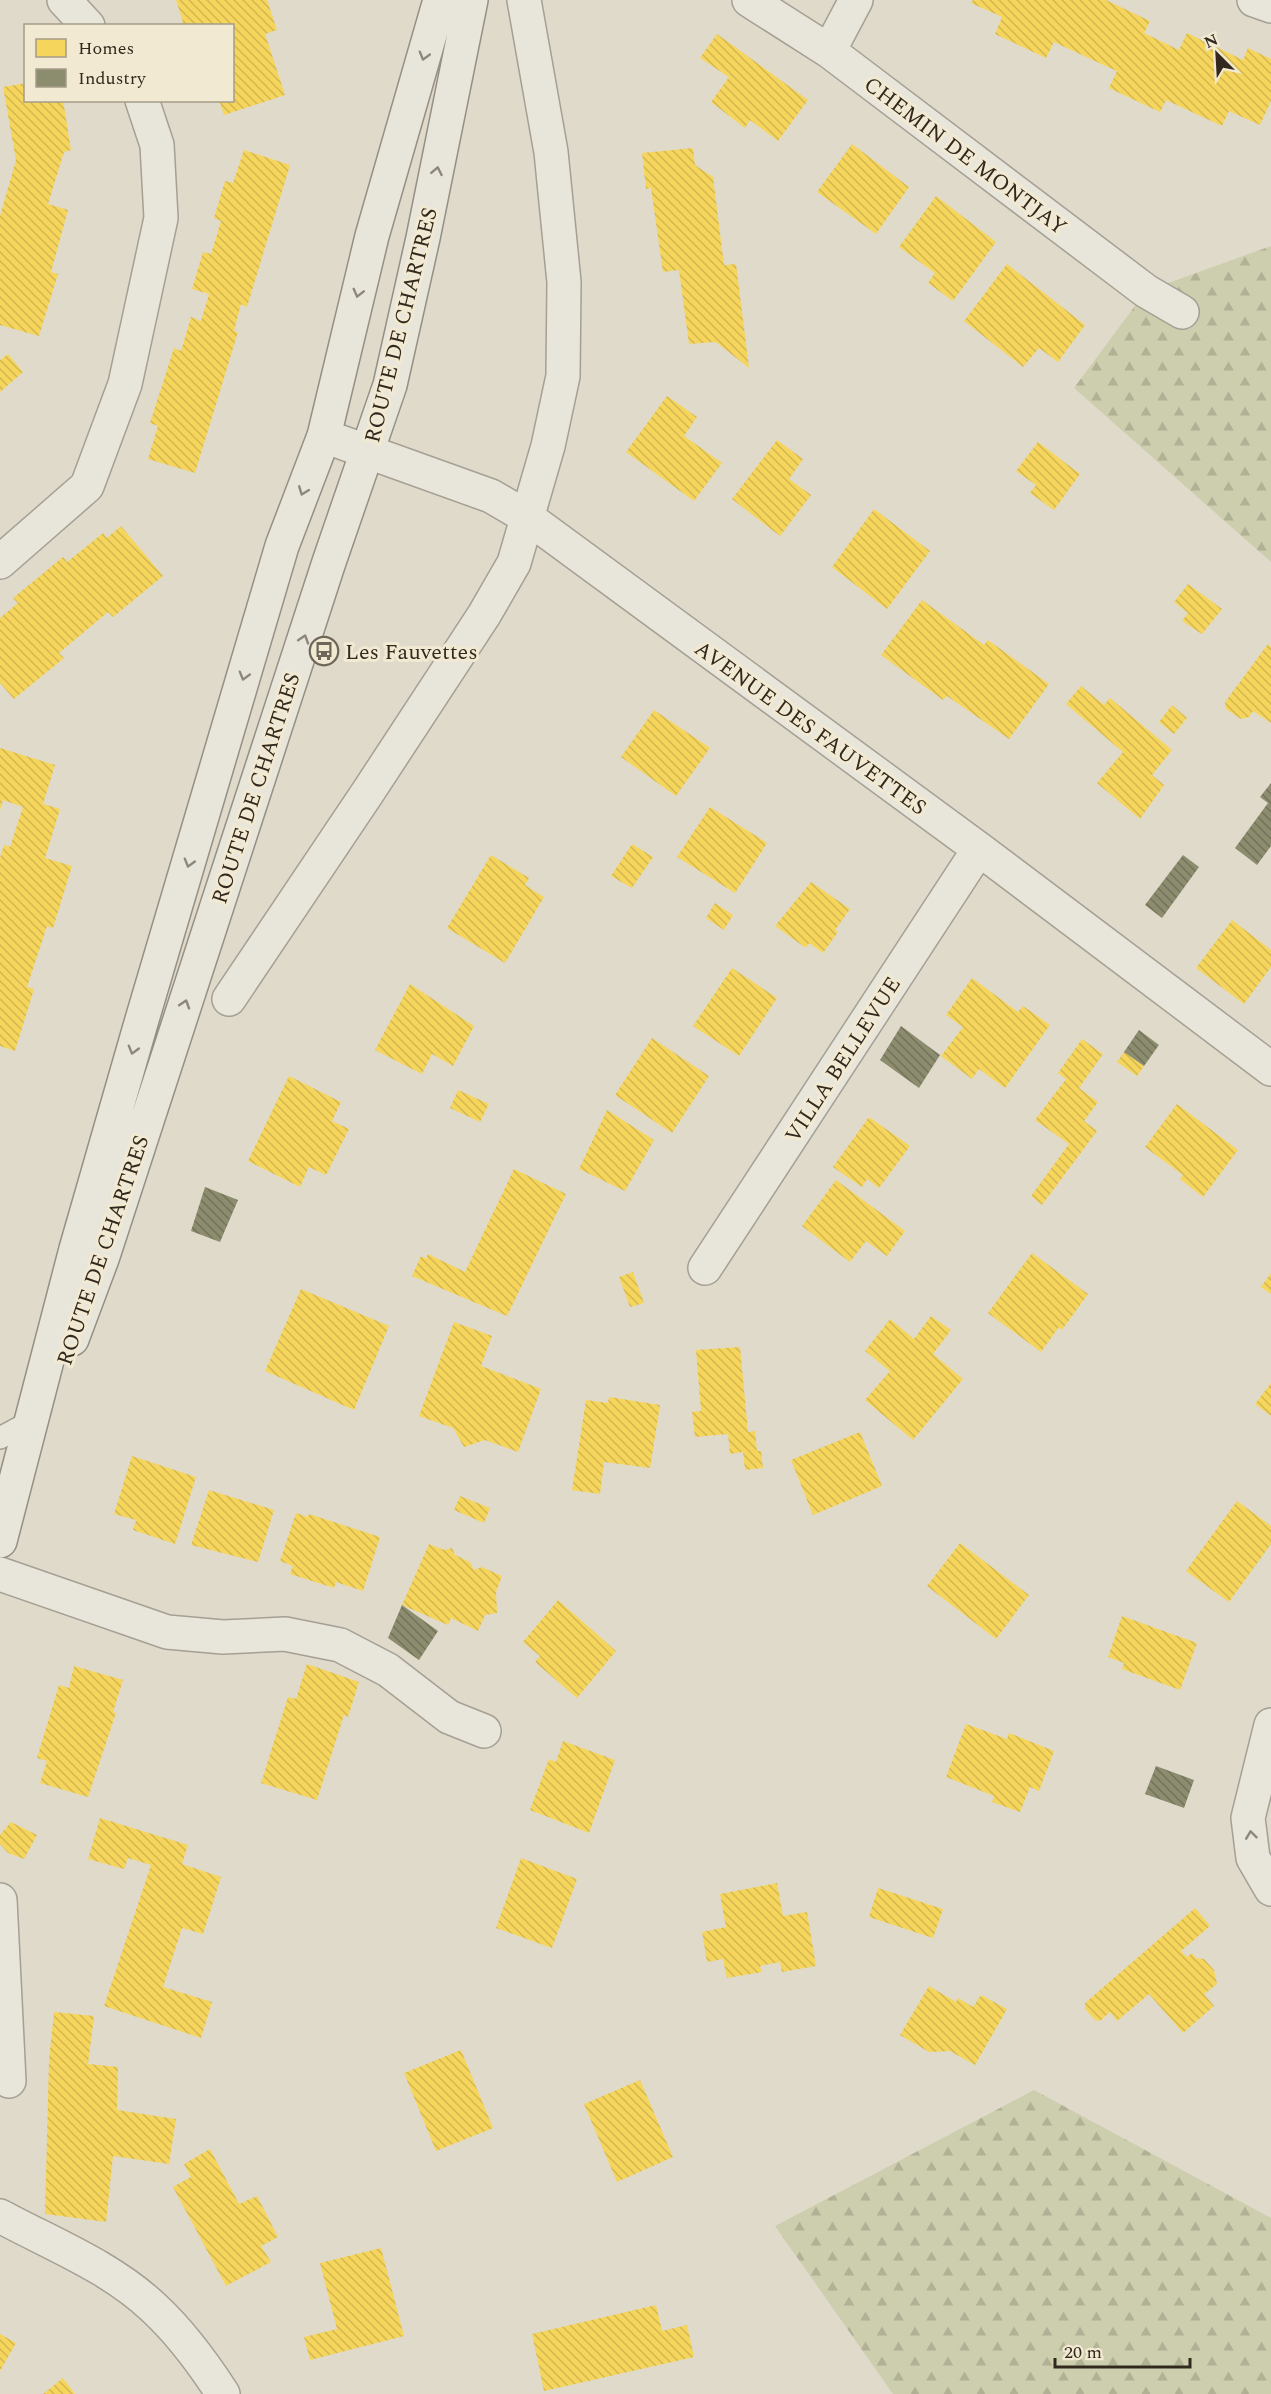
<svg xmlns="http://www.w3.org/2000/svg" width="1271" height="2394" font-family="Spectral,serif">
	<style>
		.forest { fill: url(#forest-firs) }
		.homes { fill: url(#homes-back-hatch) }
		.industry { fill: url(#industry-back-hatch) }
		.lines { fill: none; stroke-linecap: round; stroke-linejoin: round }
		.service-casing { stroke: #a59f94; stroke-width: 24 }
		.minor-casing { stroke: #a59f94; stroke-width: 36 }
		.secondary-casing { stroke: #958f84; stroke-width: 36 }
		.service { stroke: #e8e5db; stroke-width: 21 }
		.minor { stroke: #e8e5db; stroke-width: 33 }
		.secondary { stroke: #e8e5db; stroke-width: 33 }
		.oneway { stroke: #8d867c }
		.labels { text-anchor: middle; stroke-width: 6; stroke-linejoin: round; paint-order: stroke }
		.street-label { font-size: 22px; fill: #32281e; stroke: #f1e9d1 }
		.poi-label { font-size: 22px; fill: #32281e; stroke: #f1e9d1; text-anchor: start }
	</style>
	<defs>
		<pattern id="forest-firs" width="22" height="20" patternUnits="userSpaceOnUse" patternTransform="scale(1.5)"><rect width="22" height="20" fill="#cdceae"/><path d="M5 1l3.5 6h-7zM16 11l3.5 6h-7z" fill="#b0b195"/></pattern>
		<pattern id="homes-back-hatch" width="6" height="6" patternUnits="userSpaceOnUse" patternTransform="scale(1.5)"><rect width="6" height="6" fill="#f6d55c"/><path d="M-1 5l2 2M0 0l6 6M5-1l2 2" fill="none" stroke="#d3b750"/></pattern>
		<pattern id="industry-back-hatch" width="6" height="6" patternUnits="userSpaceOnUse" patternTransform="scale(1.5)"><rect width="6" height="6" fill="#8c8c6e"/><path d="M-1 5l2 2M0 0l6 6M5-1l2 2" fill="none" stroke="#73725a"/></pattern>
	</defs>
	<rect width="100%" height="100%" fill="#e0daca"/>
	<path class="forest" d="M1271,246v316l-197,-174 72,-97z
		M1034,2090l237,128v176h-378l-118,-168z"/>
	<path class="homes" d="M176,0h91l10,30 -12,4 20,61 -61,20 -5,-15h13v-74h-58l9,-4z
		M973,0h133l44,21 -6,12 35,17 8,-17 56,27 5,-12 23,11v42l-11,24 -31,-14 -7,15 -56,-26 -6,12 -51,-24 8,-17 -7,-3 -56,-26 -8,16 -51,-24 7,-17 -31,-14z
		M717,34l91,66 -30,41 -28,-21 -5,8 -34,-26 18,-25 -29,-19z
		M26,83v17h37l8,50 -7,2 -16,52 20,6 -17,62 7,2 -19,62 -39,-11v-109l16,-56 -13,-73z
		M852,144l57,43 -33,47 -59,-42z
		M693,148l2,17 18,12 11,88 12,-1 13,104 -33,-26 -27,2 -10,-74 -16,2 -12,-84 -5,1 -4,-36z
		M244,150l46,15 -43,142 -6,-3 -7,27 4,1 -43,141 -47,-14 10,-33 -8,-3 24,-75 7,3 10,-34 10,4 8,-27 -17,-5 11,-37 8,2 10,-33 -7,-3 11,-37 8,2z
		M936,196l60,46 -43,59 -25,-18 7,-10 -36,-26z
		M1007,264l78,61 -27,37 -19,-14 -16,19 -59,-46z
		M8,354l15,18 -23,20v-32z
		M667,396l30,21 -13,19 38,27 -28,38 -68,-49z
		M777,440l26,19 -14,20 22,16 -31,41 -48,-37z
		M1038,442l42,32 -26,36 -24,-17 6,-8 -20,-14z
		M874,509l56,42 -43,58 -55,-42z
		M121,526l42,50 -50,41 -5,-5 -49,41 5,5 -50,41 -14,-16v-65l18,-15 -5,-5 50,-41 4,5 36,-29 4,5z
		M1188,584l34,25 -20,25 -20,-13 6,-8 -14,-11z
		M922,600l62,45 4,-5 61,44 -40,55 -62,-43 -4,4 -62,-45z
		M1268,644l3,3v76l-18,-12 -4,6 -8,2 -15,-10 -1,-7z
		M1081,686l23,19 6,-7 62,52 -20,25 12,10 -24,34 -43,-36 26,-31 -57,-48z
		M1172,705l15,13 -13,16 -15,-12z
		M654,710l56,38 -34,48 -55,-39z
		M0,748l55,17 -12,39 17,5 -15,49 27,8 -19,62 -6,-2 -20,61 7,2 -19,62 -15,-5v-188l4,-13 6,2 13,-40 -20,-7 -3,10z
		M710,807l57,36 -32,50 -58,-36z
		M632,844l21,13 -21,31 -21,-12z
		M491,855l38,23 -4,7 19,12 -39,66 -58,-35z
		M811,882l39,27 -15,21 3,2 -15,21 -14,-10 -3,5 -31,-22z
		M715,903l18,12 -9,15 -18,-12z
		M1232,920l39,30v17l-27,37 -48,-36z
		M732,968l45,30 -38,58 -46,-30z
		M972,978l46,34 5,-6 27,19 -45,63 -26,-19 -7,10 -31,-23 22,-29 -17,-12z
		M410,984l64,42 -21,40 -21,-12 -10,20 -47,-24z
		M652,1038l57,38 -37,57 -57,-38z
		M1082,1039l21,15 -24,34 19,14 -14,19 13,10 -55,74 -11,-9 38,-52 -34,-24 31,-41 -8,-6z
		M1124,1052l20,14 -7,10 -20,-14z
		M289,1076l52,26 -9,19 17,8 -23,46 -17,-8 -9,20 -52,-26z
		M458,1090l31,14 -9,18 -30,-14z
		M1177,1104l61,46 -35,47 -23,-18 3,-4 -38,-28z
		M607,1110l47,30 -29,51 -46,-22z
		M869,1117l41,29 -31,42 -12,-9 -5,8 -29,-20z
		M514,1169l52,25 -59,122 -95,-40 9,-20 5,3 2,-5 37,18z
		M836,1180l69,51 -18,25 -21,-15 -16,21 -48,-36z
		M1032,1253l56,41 -26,36 -3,-3 -18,25 -53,-39z
		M633,1272l11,31 -14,4 -11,-30z
		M1271,1273v21l-10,-7z
		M301,1289l88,37 -35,84 -89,-39z
		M931,1316l20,14 -18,24 30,25 -50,61 -48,-40 25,-29 -25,-20 25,-32 24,20z
		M454,1322l38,14 -11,30 60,23 -23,63 -33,-12 -21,7 -11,-19 -34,-12z
		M740,1347l8,85 7,-1 2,20h4l2,17 -18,2 -2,-18 -13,2 -2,-20 -33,3 -3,-25 9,-1 -5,-61z
		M1271,1383v33l-16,-12z
		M609,1397l51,8 -10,63 -46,-6 -4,32 -28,-4 14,-90 22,3z
		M860,1432l22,54 -69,29 -22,-55z
		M132,1456l64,21 -21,67 -42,-14 3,-10 -22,-6z
		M209,1490l65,20 -16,52 -67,-17z
		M460,1496l30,12 -6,15 -30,-13z
		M1237,1501l34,25v18l-42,58 -43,-31z
		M296,1513l12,4 1,-3 71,23 -17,54 -27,-9 -2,6 -44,-14 3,-8 -13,-5z
		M960,1543l69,52 -33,44 -69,-53z
		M429,1544l15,6 8,-2 3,7 15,7 4,8 8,-3 20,9 -6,16 1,21 -12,2 -7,16 -27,-13 -3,7 -46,-20z
		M558,1600l58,51 -39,47 -42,-36 5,-6 -17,-14z
		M1122,1616l75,27 -17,47 -58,-21 2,-6 -16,-6z
		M307,1664l52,18 -11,35 -4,-2 -27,85 -56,-17 27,-86 8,2z
		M74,1666l49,14 -10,32 3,1 -28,84 -48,-14 7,-22 -10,-3 22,-73 10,3z
		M966,1724l41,15 2,-6 45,18 -15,40 -9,-4 -10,25 -28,-10 2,-6 -48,-19z
		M563,1741l52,19 -26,73 -59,-23 19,-51 7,3z
		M100,1818l88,27 -6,19 39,13 -18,57 -21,-6 -19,59 49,15 -11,36 -97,-32 47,-141 -23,-7 -4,11 -36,-10z
		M11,1822l26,13 -13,24 -16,-6 -8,-9v-9z
		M521,1858l56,21 -25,69 -56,-20z
		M777,1883l6,33 24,-4 9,54 -34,6 -2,-10 -20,4 2,6 -35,6 -4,-19 -16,3 -5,-30 24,-5 -6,-33z
		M878,1888l65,21 -10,29 -64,-21z
		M1195,1908l15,18 -29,25 6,6 5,-4 4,5 8,1 10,11 3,14 -13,10 10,12 -31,27 -34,-39 -32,27 -7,-9 -10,9 -5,-1 -10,-11v-6z
		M929,1986l27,16 2,-4 15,9 8,-12 26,14 -32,56 -25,-14 -21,1 -29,-17z
		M54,2012l40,4 -6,48 30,3 -1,43 59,9 -7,45 -56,-8 -7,66 -61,-8 4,-154z
		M461,2050l32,78 -57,23 -32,-78z
		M640,2080l33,77 -56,25 -33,-78z
		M210,2149l29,55 18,-8 21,41 -17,9 10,16 -45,24 -53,-99 18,-10 -7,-13z
		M381,2248l23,88 -94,24 -6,-23 33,-8 -17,-66z
		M656,2305l6,26 25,-6 7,32 -150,34 -12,-57z
		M0,2334l16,9 -16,28z
		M63,2378l12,16h-32z"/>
	<path class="industry" d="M1271,783v63l-14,19 -22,-17 33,-45 -8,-6z
		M1183,855l16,12 -37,51 -17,-13z
		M901,1026l39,29 -21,33 -39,-28z
		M1139,1030l20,15 -15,21 -20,-14z
		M205,1187l33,13 -18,42 -29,-11z
		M402,1605l36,26 -19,29 -31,-22z
		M1156,1766l38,14 -10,28 -39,-14z"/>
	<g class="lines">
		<g class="service-casing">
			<path id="service" d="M0,1438l33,-18"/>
		</g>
		<g class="minor-casing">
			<path id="minor" d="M64,0l24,26
				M749,0l80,51 317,240 36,21
				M1254,0l17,6
				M829,51l27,-51
				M324,436l167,60 36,21 452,332 292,220
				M0,562l87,-76 38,-102 36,-166 -4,-73 -15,-45
				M229,999l139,-207 116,-177 30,-52 34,-117 15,-70 1,-94 -13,-130 -27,-152
				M705,1268l274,-419
				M0,1574l167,58 56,5 62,-3 55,11 48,25 61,47 35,14
				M1271,1725l-23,93 5,40 18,31
				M0,1900l9,181
				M0,2216c52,28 111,51 154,92 27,25 49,55 69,86"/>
		</g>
		<g class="secondary-casing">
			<path id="secondary" d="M72,1339l31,-83 226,-694 61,-177 33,-147 48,-238
				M0,1541l76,-292 65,-226 141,-477 42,-110 48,-200 68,-236"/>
		</g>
		<use href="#service" class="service"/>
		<use href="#minor" class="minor"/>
		<use href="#secondary" class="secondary"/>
	</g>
	<defs><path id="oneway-chevron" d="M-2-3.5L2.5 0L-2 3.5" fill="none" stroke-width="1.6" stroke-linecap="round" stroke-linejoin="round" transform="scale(1.5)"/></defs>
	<g class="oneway">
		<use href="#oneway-chevron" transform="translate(424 56) rotate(106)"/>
		<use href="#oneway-chevron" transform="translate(437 171) rotate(-79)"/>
		<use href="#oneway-chevron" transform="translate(358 293) rotate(104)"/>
		<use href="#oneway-chevron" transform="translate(303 491) rotate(111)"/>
		<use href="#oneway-chevron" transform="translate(304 639) rotate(-72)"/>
		<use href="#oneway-chevron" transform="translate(244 676) rotate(106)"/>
		<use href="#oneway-chevron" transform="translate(189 863) rotate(106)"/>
		<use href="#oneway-chevron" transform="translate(185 1004) rotate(-72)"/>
		<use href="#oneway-chevron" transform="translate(133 1050) rotate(106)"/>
		<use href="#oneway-chevron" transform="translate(1251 1835) rotate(-97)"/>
	</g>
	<defs>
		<g id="bus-ring" transform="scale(1.5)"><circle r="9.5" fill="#f1e9d1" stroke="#6f665a" stroke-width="1.5"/><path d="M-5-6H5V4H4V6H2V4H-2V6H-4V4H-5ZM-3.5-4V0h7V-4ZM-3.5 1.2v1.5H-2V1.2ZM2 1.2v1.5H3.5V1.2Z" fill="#6f665a"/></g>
	</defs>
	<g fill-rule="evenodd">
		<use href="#bus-ring" x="324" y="651"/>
	</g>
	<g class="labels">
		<g class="street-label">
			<text transform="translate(966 155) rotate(37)" y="8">CHEMIN DE MONTJAY</text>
			<text transform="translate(400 325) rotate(-76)" y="8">ROUTE DE CHARTRES</text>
			<text transform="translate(811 727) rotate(36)" y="8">AVENUE DES FAUVETTES</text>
			<text transform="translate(255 788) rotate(-72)" y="8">ROUTE DE CHARTRES</text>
			<text transform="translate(842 1059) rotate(-57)" y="8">VILLA BELLEVUE</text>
			<text transform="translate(102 1250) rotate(-71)" y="8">ROUTE DE CHARTRES</text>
		</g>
		<g class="poi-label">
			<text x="345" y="659">Les Fauvettes</text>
		</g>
	</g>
	<rect x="24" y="24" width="210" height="78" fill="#f1e9d1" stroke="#a59c89" stroke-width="1.5"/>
	<rect x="36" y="39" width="30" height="18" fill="#f6d55c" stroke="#a59c89" stroke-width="1.5"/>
	<text x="78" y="54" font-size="18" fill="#32281e">Homes</text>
	<rect x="36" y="69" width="30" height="18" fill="#8c8c6e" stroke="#a59c89" stroke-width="1.5"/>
	<text x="78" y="84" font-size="18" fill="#32281e">Industry</text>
	<g transform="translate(1217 54) rotate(336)" stroke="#f1e9d1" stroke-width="4.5" paint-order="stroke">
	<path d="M0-4.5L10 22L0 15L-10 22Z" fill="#32281e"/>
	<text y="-9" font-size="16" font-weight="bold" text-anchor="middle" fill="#32281e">N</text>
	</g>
	<path d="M1055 2358v9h135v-9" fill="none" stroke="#32281e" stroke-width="3"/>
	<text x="1064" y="2358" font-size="18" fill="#32281e" stroke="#f1e9d1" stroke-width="4.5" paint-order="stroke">20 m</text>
</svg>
